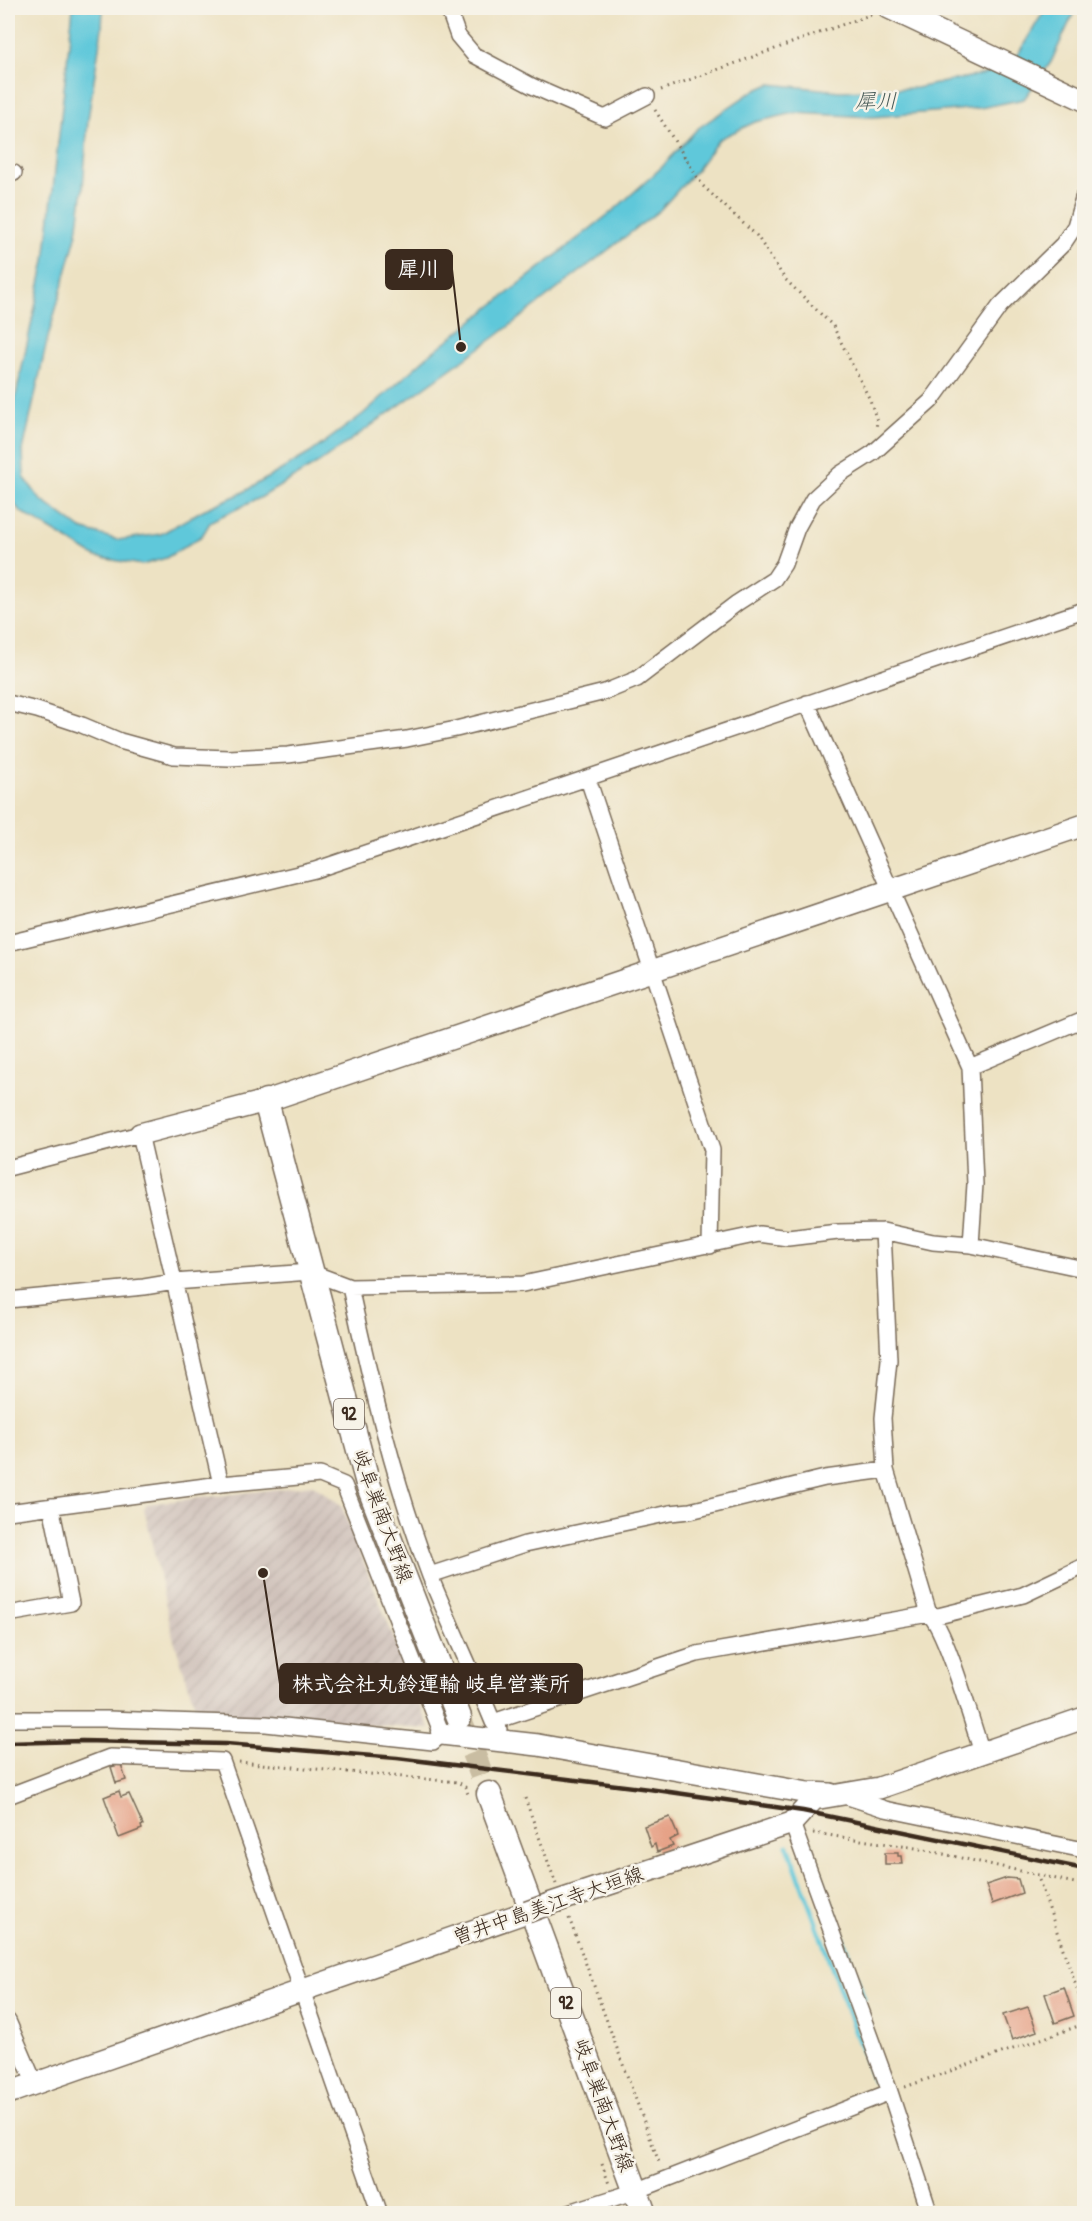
<svg xmlns="http://www.w3.org/2000/svg" width="1092" height="2221" font-family="'Patrick Hand','Klee One',sans-serif">
	<style>
		.industrial { fill: url(#industrial-furrows) }
		.water { fill: #5fc8da; stroke: #4d797c; stroke-width: 1.5 }
		.lines { fill: none; stroke-linecap: round; stroke-linejoin: round }
		.stream { stroke: #5fc8da; stroke-width: 5 }
		.building { fill: #e6a287 }
		.primary-tunnel { stroke: #c9bda2; stroke-width: 24; stroke-dasharray: 24 12; stroke-linecap: butt }
		.street-casing { stroke: #796a58; stroke-width: 18 }
		.secondary-casing { stroke: #796a58; stroke-width: 24 }
		.primary-casing { stroke: #796a58; stroke-width: 27 }
		.path { stroke: #796a58; stroke-width: 3; stroke-dasharray: 1.5 4.5; stroke-linecap: butt }
		.street { stroke: #fff; stroke-width: 15 }
		.secondary { stroke: #fff; stroke-width: 21 }
		.primary { stroke: #fff; stroke-width: 24 }
		.rail { stroke: #3b2a1e; stroke-width: 4.5 }
		.secondary-bridge-casing { stroke: #796a58; stroke-width: 24; stroke-linecap: butt }
		.secondary-bridge { stroke: #fff; stroke-width: 21 }
		.labels { text-anchor: middle; stroke-width: 5; stroke-linejoin: round; paint-order: stroke }
		.shield { fill: #f7f3e8; stroke: #73665b; stroke-width: 1.5 }
		.shield-label { font-size: 18px; font-weight: bold; fill: #3b2a1e }
		.street-label { font-size: 20px; fill: #3b2a1e; stroke: #f7f3e8 }
		.water-label { font-size: 21px; font-style: italic; fill: #465956; stroke: #f7f3e8 }
		.leader { fill: none; stroke: #3b2a1e; stroke-width: 2 }
		.callout-dot { fill: #3b2a1e; stroke: #f7f3e8; stroke-width: 2 }
		.callout { fill: #3b2a1e; stroke: #3b2a1e; stroke-width: 2 }
		.callout-label { font-size: 21px; text-anchor: middle; font-weight: bold; fill: #fff }
	</style>
	<defs>
		<pattern id="industrial-furrows" width="10" height="10" patternUnits="userSpaceOnUse" patternTransform="scale(1.5)"><rect width="10" height="10" fill="#cfc1ba"/><path d="M-1 1l2-2M0 10L10 0M9 11l2-2" fill="none" stroke="#b3a69f"/></pattern>
	</defs>
	<rect width="100%" height="100%" fill="#f7f3e8"/>
	<filter id="ink" filterUnits="userSpaceOnUse"><feTurbulence type="fractalNoise" baseFrequency=".0167" numOctaves="2"/><feDisplacementMap in="SourceGraphic" scale="12" xChannelSelector="R" yChannelSelector="G"/><feConvolveMatrix kernelMatrix="1 2 1 2 8 2 1 2 1" color-interpolation-filters="sRGB"/></filter>
	<filter id="wash" filterUnits="userSpaceOnUse"><feTurbulence type="fractalNoise" baseFrequency=".008" numOctaves="4" result="noise"/><feDisplacementMap in="SourceGraphic" scale="24" xChannelSelector="R" yChannelSelector="G"/><feGaussianBlur stdDeviation="1.35" result="paint"/><feColorMatrix in="noise" values="0 0 0 0 0 0 0 0 0 0 0 0 0 0 0 0 0 1.4 0 .05"/><feComposite in="paint" operator="in"/></filter>
	<g filter="url(#wash)">
		<rect width="100%" height="100%" fill="#ede2c3"/>
		<path class="industrial" d="M313,1485l28,20 89,224 -232,-14 -25,-78 -29,-129 3,-4z"/>
		<path class="water" d="M73,8h30l-1,20 -14,91 -5,69 -6,45 -30,108 -24,109 1,27 16,22 41,30 37,11 43,-6 42,-24 37,-16 70,-41 53,-39 67,-60 184,-144 48,-43 35,-38 53,-36 20,-9 70,7 76,-3 68,-14 34,-20 28,-46h30l-25,54 -27,37 -44,9 -107,9 -79,-4 -39,9 -36,17 -21,29 -38,42 -165,127 -175,125 -60,36 -49,23 -9,15 -36,22 -24,7 -46,-8 -75,-45 -13,-15v-65l37,-171z"/>
		<g class="lines">
			<path class="stream" d="M810,1845l54,154
				M788,1846l85,234"/>
		</g>
		<g id="blocks">
			<path class="building" d="M121,1764l5,16 -10,3 -5,-16z
				M119,1791l2,6 8,-3 14,31 -2,1 1,3 -23,9 -15,-41z
				M670,1817l8,19 -8,4 3,6 -16,6 -2,-8 -4,3 -7,-21z
				M885,1853h13v3h3l1,8h-17z
				M1007,1878l11,1 4,14 -30,11 -6,-19z
				M1064,1987l10,29 -19,7 -10,-29z
				M1028,2007l9,24 -25,9 -9,-25z"/>
		</g>
	</g>
	<g filter="url(#ink)">
		<use href="#blocks" fill-opacity="0" stroke="#796a58" stroke-width="1.5"/>
		<g class="lines">
			<path class="primary-tunnel" d="M460,1719l29,75"/>
			<g class="street-casing">
				<path id="street" d="M448,8l10,28 16,19 58,31 73,32 42,-22
					M8,174l6,-1
					M8,703l29,7 45,15 38,16 54,15 55,2 59,-3 119,-16 49,-10 149,-37 32,-13 100,-76 37,-24 10,-15 13,-36 16,-29 27,-25 33,-21 58,-52 69,-95 63,-62 12,-18 9,-31
					M807,703l163,364 5,117 -4,61
					M588,779l124,371 -2,96
					M8,943l307,-73 769,-260
					M970,1067l114,-48
					M8,1168l132,-34 81,350
					M883,1231l6,129 -6,58 3,52 43,144c18,17 43,110 53,138
					M350,1287c21,97 44,195 80,289 20,49 43,97 63,146l6,7
					M8,1300l136,-13 30,-5 136,-10 40,15 173,-3 236,-50 29,4 50,-6 45,-1 50,11 38,3 113,24
					M8,1512l213,-28 99,-9 24,10 98,249 -9,8 -167,-18 -159,-5h-99
					M430,1575l95,-31 145,-31 20,-2 135,-33 61,-8
					M8,1614l63,-11 -20,-97
					M493,1722l204,-68 232,-40 9,2 85,-21 61,-29
					M8,1796l102,-39 112,4 158,453
					M845,1796l40,13 199,41
					M792,1823l98,269 40,122
					M8,2021l27,63
					M563,2214l73,-23 254,-99"/>
			</g>
			<g class="secondary-casing">
				<path id="secondary" d="M889,8l195,92
					M140,1134l126,-33 818,-276
					M442,1734l96,11 270,48 22,1
					M549,1904l243,-81 22,-24 65,-11 205,-70
					M8,2093l519,-181"/>
			</g>
			<g class="primary-casing">
				<path id="primary" d="M266,1101l102,383 91,233
					M489,1794l155,420"/>
			</g>
			<path class="path" d="M661,90l211,-76
				M655,110l48,76 54,50 28,43 48,47 37,74 7,21 -1,8
				M239,1762l219,20 7,5 3,7
				M525,1798l31,86
				M813,1833l103,15 168,37
				M1039,1880l45,129
				M569,1918l91,247
				M905,2087l179,-63
				M602,2164l7,20"/>
			<use href="#street" class="street"/>
			<use href="#secondary" class="secondary"/>
			<use href="#primary" class="primary"/>
			<path class="rail" d="M8,1743l74,-2 144,3 171,14 252,31 154,22 281,58"/>
			<g class="secondary-bridge-casing">
				<path id="secondary-bridge" d="M527,1912l22,-8"/>
			</g>
			<use href="#secondary-bridge" class="secondary-bridge"/>
		</g>
	</g>
	<g class="labels">
		<g class="shield">
			<rect x="334" y="1399" width="30" height="30" rx="4.5"/>
			<rect x="551" y="1988" width="30" height="30" rx="4.5"/>
		</g>
		<g class="shield-label">
			<text x="349" y="1420">92</text>
			<text x="566" y="2009">92</text>
		</g>
		<g class="street-label">
			<text transform="translate(383 1516) rotate(70)" y="7">岐阜巣南大野線</text>
			<text transform="translate(548 1905) rotate(-19)" y="7">曽井中島美江寺大垣線</text>
			<text transform="translate(604 2105) rotate(70)" y="7">岐阜巣南大野線</text>
		</g>
		<g class="water-label">
			<text x="876" y="108">犀川</text>
		</g>
	</g>
	<path class="leader" d="M461 347L452 269M263 1573L280 1684"/>
	<g class="callout-dot">
		<circle cx="461" cy="347" r="6"/>
		<circle cx="263" cy="1573" r="6"/>
	</g>
	<g class="callout">
		<rect x="386" y="250" width="66" height="39" rx="6"/>
		<rect x="280" y="1664" width="302" height="39" rx="6"/>
	</g>
	<g class="callout-label">
		<text x="419" y="276">犀川</text>
		<text x="431" y="1691">株式会社丸鈴運輸 岐阜営業所</text>
	</g>
	<rect width="1092" height="2221" fill="none" stroke="#f7f3e8" stroke-width="30"/>
</svg>
